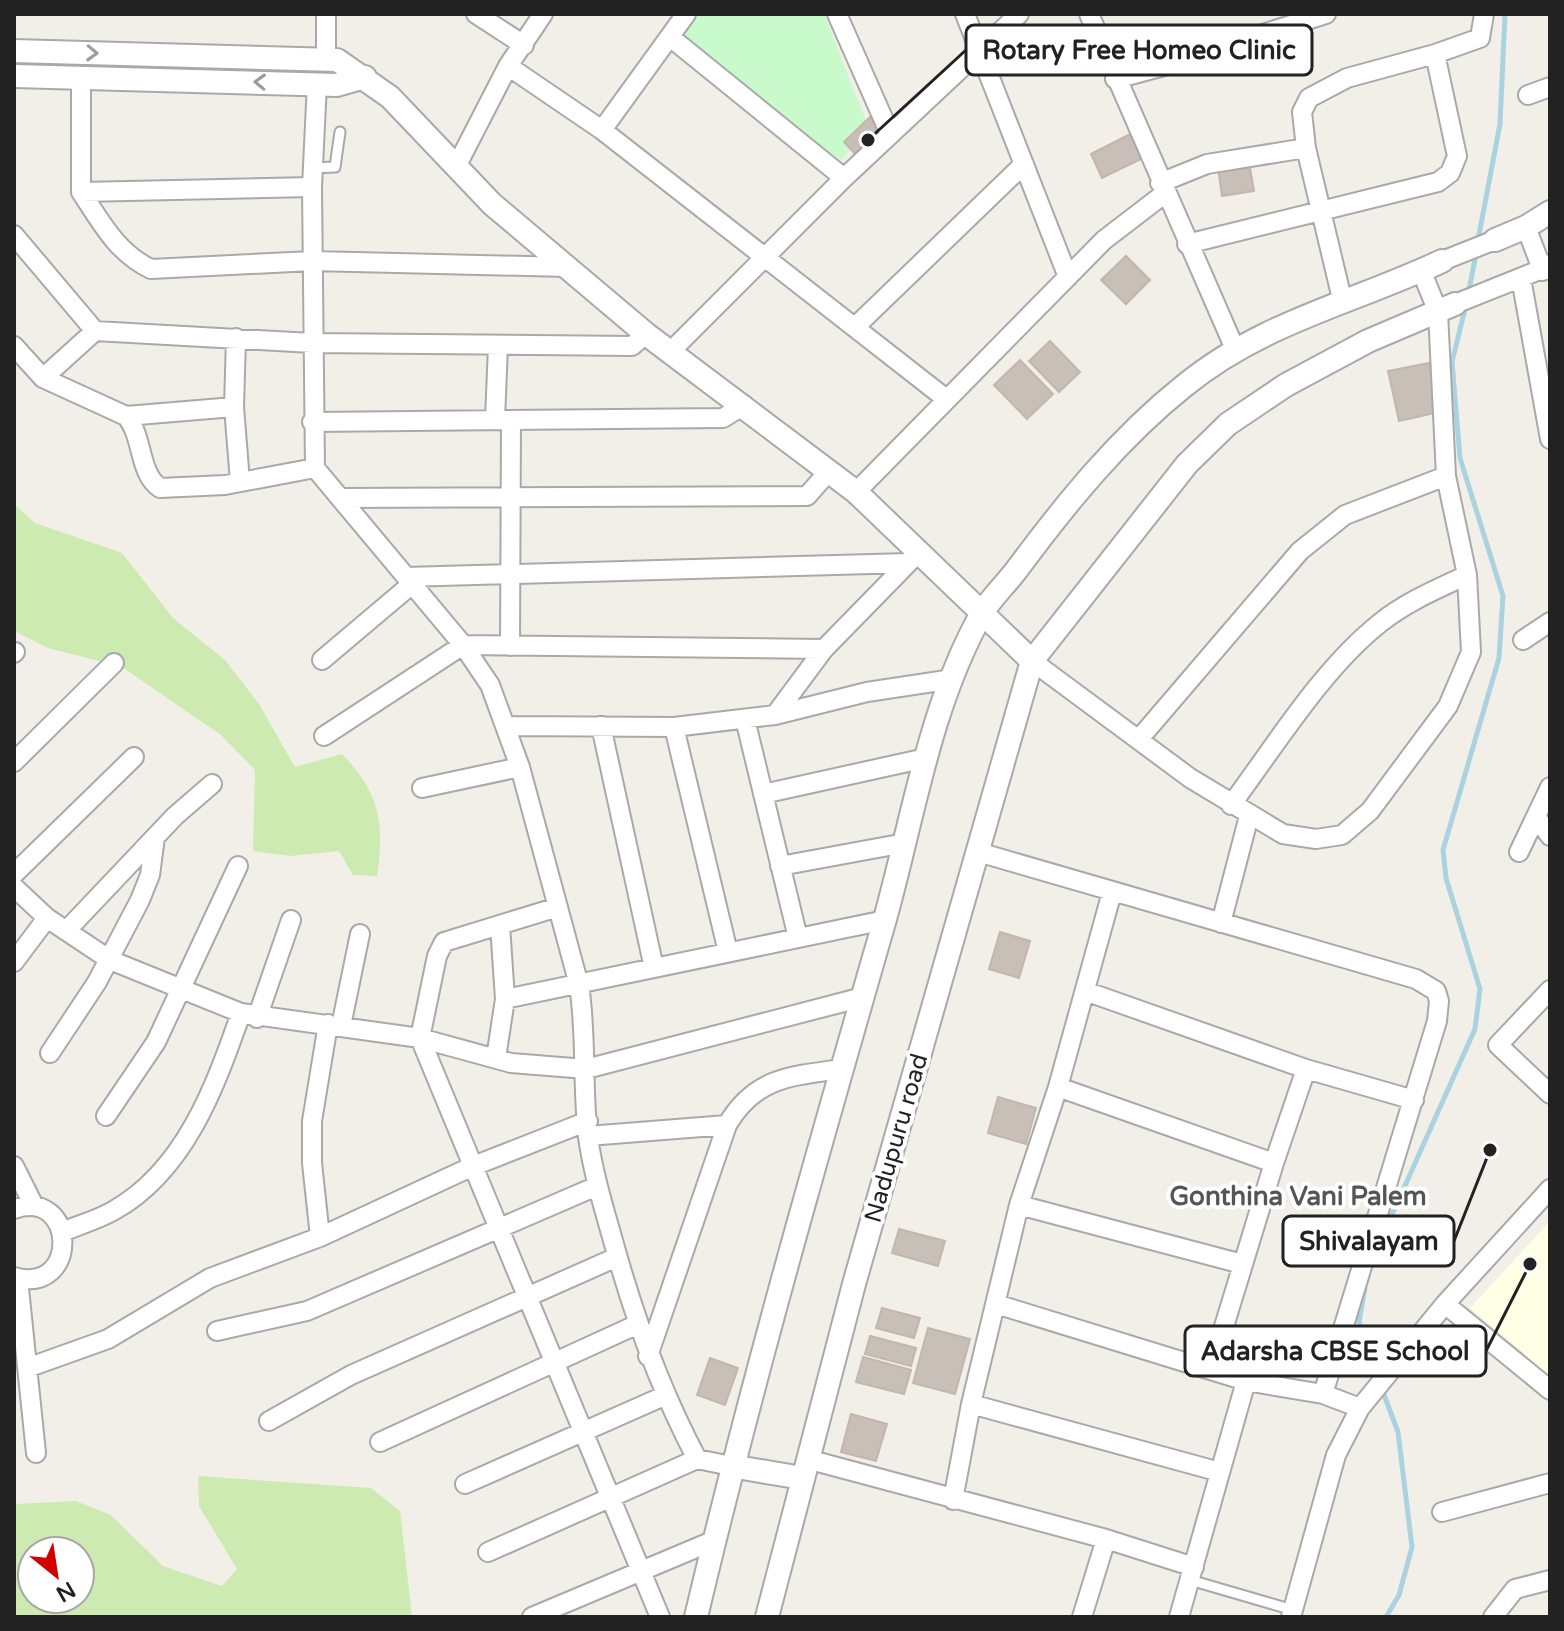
<svg xmlns="http://www.w3.org/2000/svg" width="1564" height="1631" font-family="'Varela Round',sans-serif">
	<style>
		.education { fill: #ffffe5 }
		.grass { fill: #cdebb0; fill-rule: evenodd }
		.park { fill: #c8facc }
		.lines { fill: none; stroke-linecap: round; stroke-linejoin: round }
		.stream { stroke: #aad3df; stroke-width: 5 }
		.building { fill: #c7bfb8; stroke: #c4b6ab; stroke-width: 2 }
		.service-casing { stroke: #a9a9a9; stroke-width: 13 }
		.minor-casing { stroke: #a9a9a9; stroke-width: 22 }
		.tertiary-casing { stroke: #a9a9a9; stroke-width: 26 }
		.service { stroke: #fff; stroke-width: 9 }
		.minor { stroke: #fff; stroke-width: 18 }
		.tertiary { stroke: #fff; stroke-width: 22 }
		.oneway { stroke: #9c9c9c }
		.labels { text-anchor: middle; stroke-width: 8; stroke-linejoin: round; paint-order: stroke }
		.street-label { font-size: 24px; fill: #222; stroke: #fff }
		.neighbourhood-label { font-size: 26px; font-weight: bold; fill: #555; stroke: #fff }
		.leader { fill: none; stroke: #222; stroke-width: 3 }
		.callout-dot { fill: #222; stroke: #fff; stroke-width: 3 }
		.callout { fill: #fff; stroke: #222; stroke-width: 3 }
		.callout-label { font-size: 26px; text-anchor: middle; font-weight: bold; fill: #222 }
	</style>
	<rect width="100%" height="100%" fill="#f2efe9"/>
	<path class="education" d="M1550,1221v155l-80,-68z"/>
	<path class="grass" d="M14,504l21,19 87,30 51,65 52,42 34,44 36,63 47,-13c38,38 43,72 35,122l-24,-1 -14,-24 -49,5 -37,-5 2,-81 -34,-35 -99,-68 -74,-19 -34,-17z
		M198,1476l173,12 29,23 12,106h-398v-113l62,-3 35,14 52,51 59,20 15,-17 -38,-63zM32,1551h48v48h-48z"/>
	<path class="park" d="M692,14h132l46,117 -30,29 -162,-125z"/>
	<g class="lines">
		<path class="stream" d="M1478,240l22,-116 5,-110
			M1468,295l8,-41
			M1374,1255l101,-226 5,-40 -34,-111 -3,-28 56,-192 4,-62 -43,-138 -8,-96 14,-57
			M1365,1287l-6,35 19,56
			M1381,1387l17,45 14,115 -13,48 -13,22"/>
	</g>
	<path class="building" d="M870,117l14,14 -26,26 -14,-15z
		M1130,134l13,24 -41,20 -11,-24z
		M1249,162l5,29 -32,5 -4,-28z
		M1126,256l24,24 -24,24 -25,-24z
		M1050,341l30,31 -21,20 -30,-31z
		M1020,360l33,34 -26,25 -33,-34z
		M1429,363l10,49 -40,9 -11,-50z
		M1000,932l30,9 -11,37 -30,-9z
		M998,1097l38,11 -10,36 -38,-11z
		M899,1229l46,12 -7,25 -46,-13z
		M882,1308l38,10 -6,20 -38,-10z
		M928,1328l42,11 -15,55 -42,-11z
		M870,1336l46,12 -5,18 -46,-12z
		M863,1357l48,13 -7,24 -48,-12z
		M710,1358l28,10 -13,37 -28,-10z
		M851,1414l36,10 -11,37 -35,-9z"/>
	<g class="lines">
		<g class="service-casing">
			<path id="service" d="M313,168l22,-1 5,-35
				M1190,1580l103,30"/>
		</g>
		<g class="minor-casing">
			<path id="minor" d="M476,14l48,31
				M837,14l53,120
				M965,14l103,263
				M1089,14l146,335
				M670,37l174,141
				M326,60v-46
				M508,66l94,64 343,268
				M81,77v115l231,-5
				M1115,79l117,-31 24,-12 70,-22
				M317,83l-5,104 3,281 148,177 27,40 30,82 59,218c8,51 3,102 9,152 5,36 16,72 26,107 21,76 46,145 83,215l34,7
				M1528,95l22,-8
				M602,130l84,-116
				M456,167l52,-101 35,-52
				M1160,183l47,-19 99,-16
				M81,192c20,30 36,61 70,77l161,-8 255,6
				M14,235l81,96 217,12 320,3 14,-12
				M1187,244l251,-62 12,-9 7,-17 -22,-102
				M1442,261l53,-21
				M1521,278l29,161
				M1342,299l-36,-151 -4,-36 7,-14 38,-20 88,-24 45,-16 4,-24
				M1455,304l87,-35 -16,-42
				M855,327l169,-163
				M14,346l29,32 83,38c18,21 12,57 34,72l65,-3 90,-17
				M670,352l174,-174 175,-164
				M43,378l52,-47
				M234,407l6,75
				M126,416l108,-9 2,-69
				M495,420l3,-75
				M312,422l411,-4 21,-13
				M856,492l248,-252 60,-46
				M340,498l467,-2 22,-25
				M406,577l502,-14
				M1523,640l27,-18
				M510,646l1,-226
				M14,653l1,-1
				M322,660l90,-76
				M1032,661l158,117 93,56 33,5 26,-4 28,-24 78,-105 23,-54 -4,-77 -21,-99 -8,-164 -17,-42
				M775,715l49,-66 88,-90
				M745,719l53,219
				M507,726l167,1 101,-12 92,-23 86,-13
				M601,726l53,242
				M674,727l54,225
				M324,736l139,-91 361,4
				M1139,739l161,-188 45,-36 101,-39
				M14,762l100,-99
				M422,788l98,-21
				M763,794l163,-36
				M1231,805c44,-59 91,-136 149,-182 26,-21 57,-34 87,-48
				M1536,817l14,19
				M978,852l438,127 20,12 3,10 -2,20 -114,373
				M1519,852l31,-65
				M780,866l125,-23
				M14,874l120,-117
				M14,887l33,31 63,42 131,53 179,25 91,25 75,6 277,-72
				M558,907l-114,35 -7,14 -17,82 240,579
				M1221,923l28,-107
				M66,931l109,-115 37,-32
				M14,962l33,-44
				M1550,990l-52,55 52,49
				M1085,991l221,78
				M505,999l380,-79
				M257,1018l34,-98
				M341,1026l19,-92
				M50,1053l47,-71 43,-82 10,-25 5,-38
				M496,1058l9,-59 -5,-74
				M1058,1087l216,76 32,-94 108,31
				M106,1116l50,-74 82,-176
				M588,1136l139,-11
				M14,1166l20,40
				M1550,1189l-105,115 105,86
				M1019,1205l223,59
				M14,1209c63,-22 66,87 0,68
				M62,1232c17,-7 35,-12 51,-21 72,-40 102,-124 128,-198
				M320,1237l-8,-74v-42l16,-97
				M18,1279l18,174
				M996,1304l250,77 77,13 37,14
				M217,1331l90,-20 290,-125
				M648,1356l79,-231c28,-48 64,-49 115,-56
				M27,1368l81,-29 102,-61 110,-41 151,-70 117,-46
				M1211,1369l63,-206
				M971,1404l249,68
				M269,1421l82,-46 266,-118
				M380,1442l256,-117
				M807,1459l299,80 88,28
				M465,1484l199,-88
				M953,1500l18,-96 48,-199 39,-118 54,-195
				M1442,1512l108,-29
				M488,1552l209,-93
				M532,1617l183,-77
				M1082,1617l24,-78
				M1179,1617l67,-236
				M1291,1617l45,-162 24,-47 85,-104
				M1493,1617l22,-28 35,-9"/>
		</g>
		<g class="tertiary-casing">
			<path id="tertiary" d="M14,51l323,9 53,37 102,107 154,130 210,158 176,169
				M14,76l323,9 28,-8
				M1495,240l31,-13 24,-15
				M1542,269l8,-3
				M731,1466l71,12
				M696,1617c55,-232 121,-462 187,-691 30,-105 45,-217 99,-313 10,-16 25,-30 36,-45 49,-66 102,-131 166,-182 78,-64 169,-83 258,-125
				M767,1617l87,-333 178,-623 155,-197 41,-40 58,-39 82,-44 87,-37"/>
		</g>
		<use href="#service" class="service"/>
		<use href="#minor" class="minor"/>
		<use href="#tertiary" class="tertiary"/>
	</g>
	<defs><path id="oneway-chevron" d="M-2-3.5L2.5 0L-2 3.5" fill="none" stroke-width="1.6" stroke-linecap="round" stroke-linejoin="round" transform="scale(2)"/></defs>
	<g class="oneway">
		<use href="#oneway-chevron" transform="translate(92 53) rotate(2)"/>
		<use href="#oneway-chevron" transform="translate(260 82) rotate(-178)"/>
	</g>
	<g class="labels">
		<g class="street-label">
			<text transform="translate(896 1138) rotate(-74)" y="8">Nadupuru road</text>
		</g>
		<g class="neighbourhood-label">
			<text x="1298" y="1205">Gonthina Vani Palem</text>
		</g>
	</g>
	<path class="leader" d="M868 140L966 50M1490 1150L1454 1241M1530 1264L1486 1351"/>
	<g class="callout-dot">
		<circle cx="868" cy="140" r="8"/>
		<circle cx="1490" cy="1150" r="8"/>
		<circle cx="1530" cy="1264" r="8"/>
	</g>
	<g class="callout">
		<rect x="966" y="25" width="346" height="50" rx="8"/>
		<rect x="1283" y="1216" width="171" height="50" rx="8"/>
		<rect x="1185" y="1326" width="301" height="50" rx="8"/>
	</g>
	<g class="callout-label">
		<text x="1139" y="59">Rotary Free Homeo Clinic</text>
		<text x="1369" y="1250">Shivalayam</text>
		<text x="1335" y="1360">Adarsha CBSE School</text>
	</g>
	<rect width="1564" height="1631" fill="none" stroke="#222222" stroke-width="32"/>
	<g transform="translate(56 1575) rotate(150)"><circle r="38" fill="#ffffff" stroke="#a7a7a7" stroke-width="2"/>
	<path d="M0-6L14 30L0 20L-14 30Z" fill="#d40000"/>
	<text y="-12" font-size="22" font-weight="bold" text-anchor="middle" fill="#222222">N</text>
	</g>
</svg>
